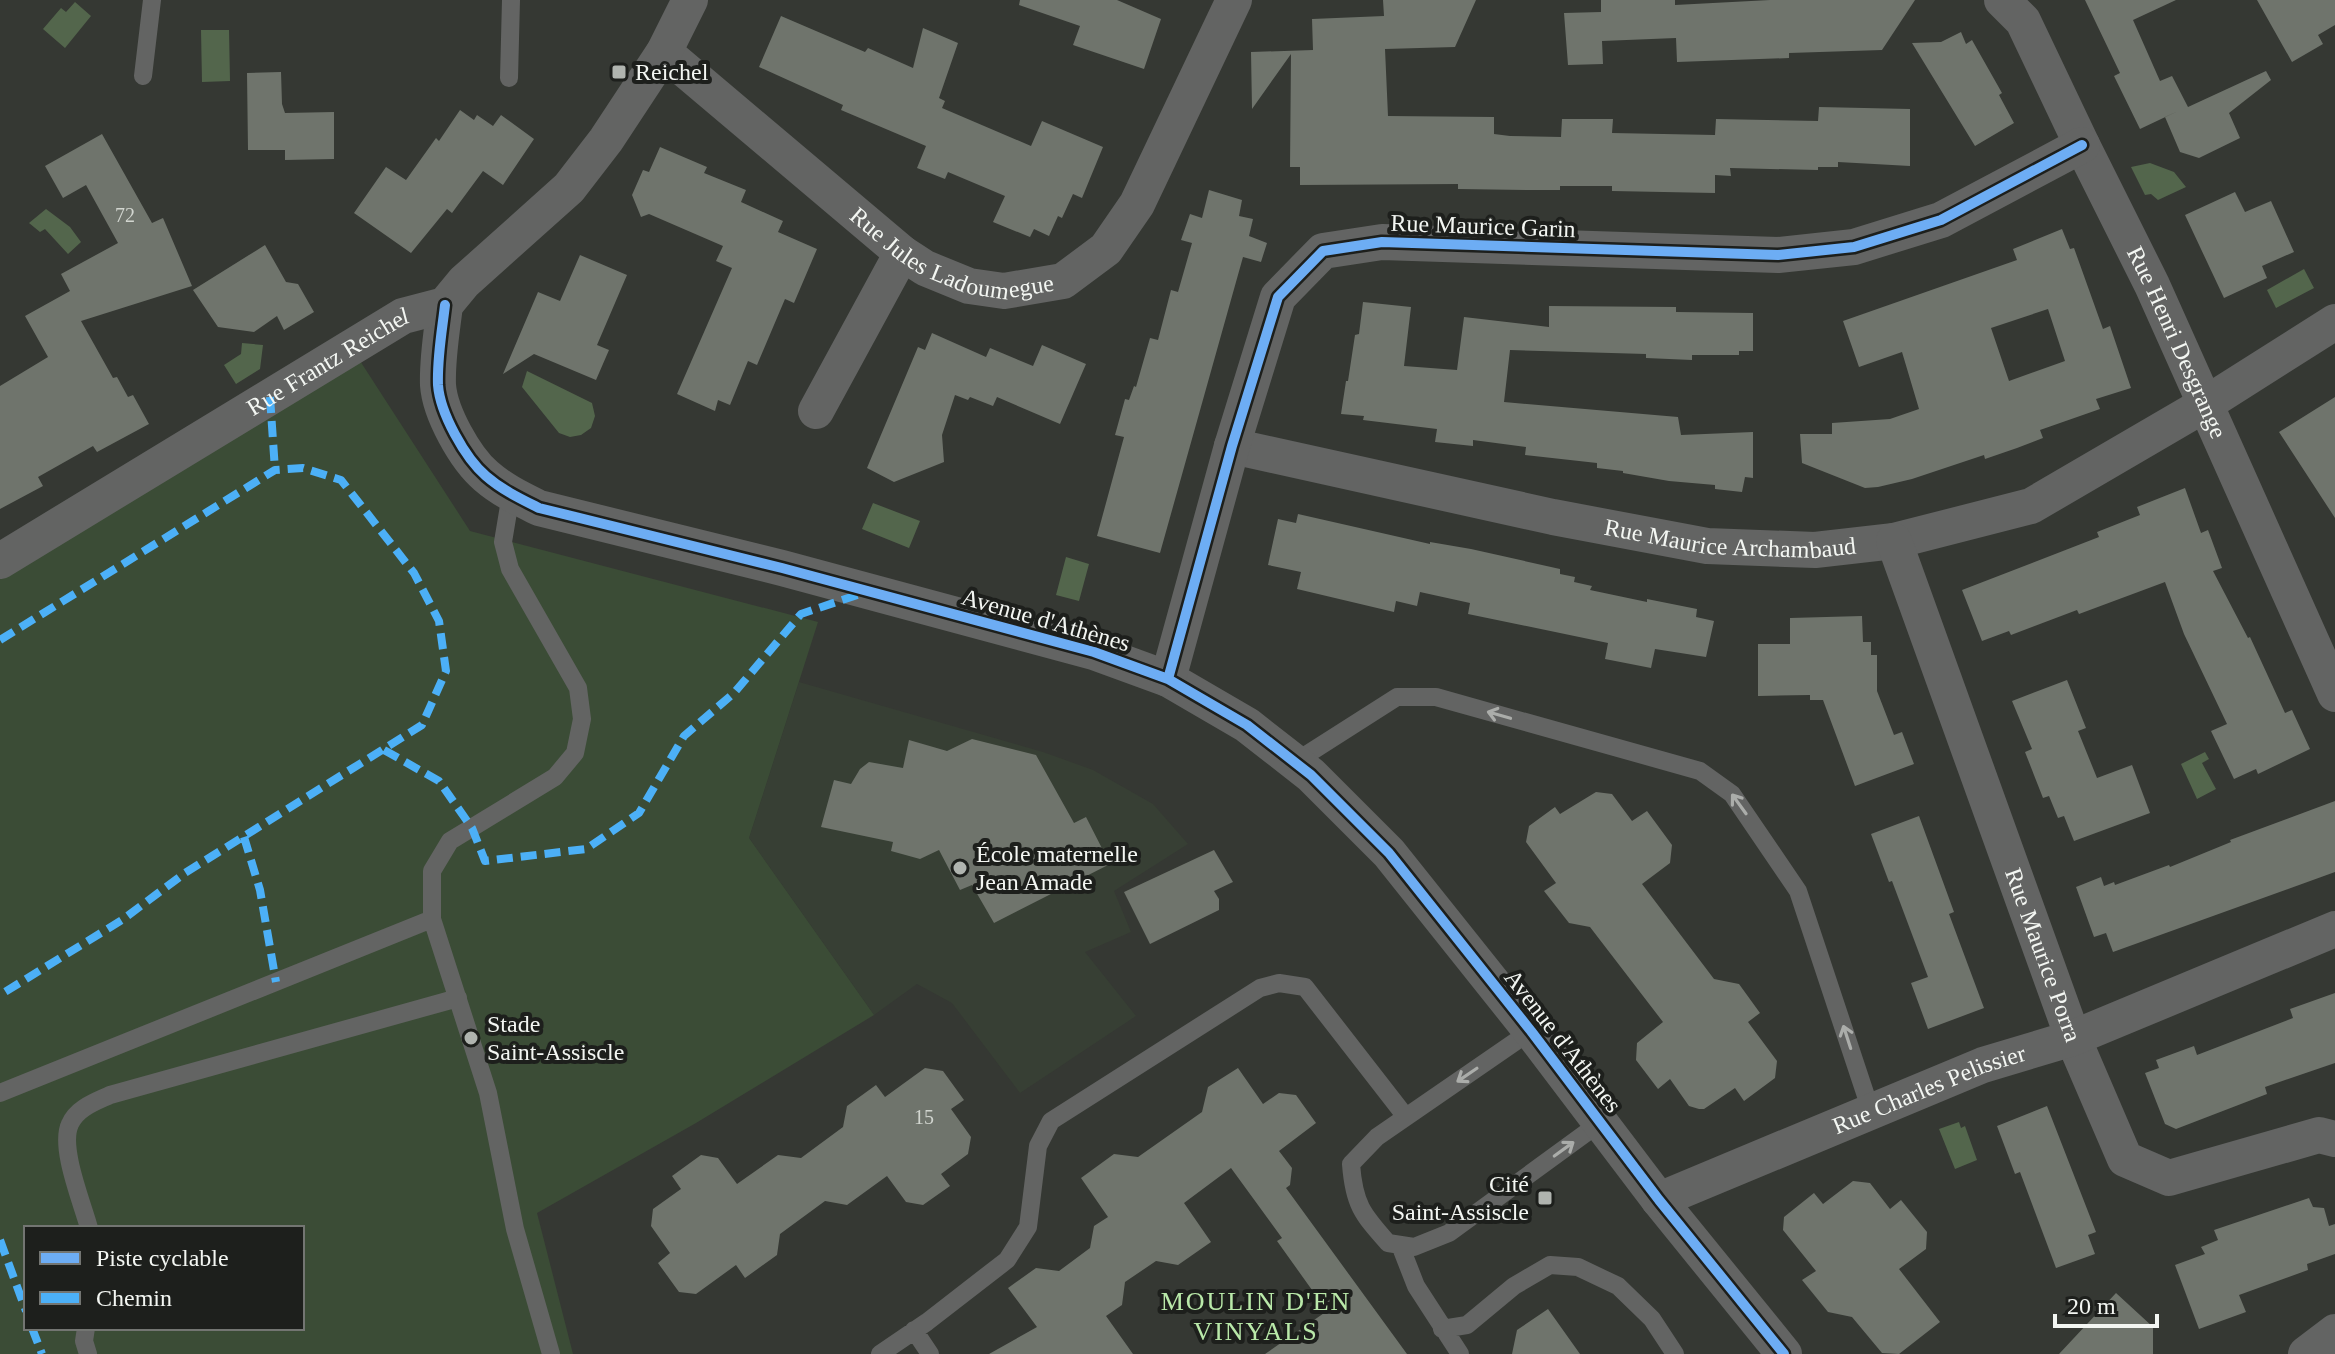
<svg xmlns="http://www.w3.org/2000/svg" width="2335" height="1354" font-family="Georgia,serif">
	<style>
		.built { fill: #373f34 }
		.green { fill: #3b4c36; fill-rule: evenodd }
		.water { fill: #53664c }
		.building { fill: #6f746c; fill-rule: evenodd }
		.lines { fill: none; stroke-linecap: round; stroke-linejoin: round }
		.lane { stroke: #636463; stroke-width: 18 }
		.street { stroke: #636463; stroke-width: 36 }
		.quiet { stroke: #4cb0f7; stroke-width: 8; stroke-dasharray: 16 8; stroke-linecap: butt }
		.cycleway-casing { stroke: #1d1f1c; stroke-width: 15 }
		.cycleway { stroke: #6dadf4; stroke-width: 10 }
		.oneway { stroke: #abadaa }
		.poi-dot { fill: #b0b4af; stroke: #1d1f1c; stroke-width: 3 }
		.labels { text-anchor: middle; stroke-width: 8; stroke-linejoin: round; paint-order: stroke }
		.number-label { font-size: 20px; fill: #d2d6d0 }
		.poi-label { font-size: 24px; fill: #f3f6f2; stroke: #1d1f1c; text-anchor: start }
		.street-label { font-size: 24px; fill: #f3f6f2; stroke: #1d1f1c }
		.neighbourhood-label { font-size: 26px; letter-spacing: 2px; fill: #b9e9a9; stroke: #1d1f1c }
	</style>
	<rect width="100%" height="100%" fill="#353833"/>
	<path class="built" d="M799,682l244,70 50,18 60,34 35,40 -74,47 17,41 -46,20 51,64 -116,77 -68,-90 -35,-19 -43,31 -125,-177z"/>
	<path class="green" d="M342,333l128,198 348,91 -69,216 125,177 -178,108 -159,90 36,141h-573v-812zM26,1228h276v100h-276z"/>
	<path class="water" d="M75,2l16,14 -26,32 -22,-19 18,-21 5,4z
		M229,30l1,51 -28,1 -1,-52z
		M2150,163l24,9 12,15 -28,13 -7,-6 -6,1 -14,-28z
		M46,209l24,18 11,15 -13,12 -23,-25 -5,3 -11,-9z
		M2304,269l10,19 -38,20 -9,-18z
		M242,343l21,2 -3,24 -24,15 -12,-19 17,-11z
		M527,371l65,32 3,13 -4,12 -10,7 -11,2 -11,-4 -37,-46z
		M873,503l47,18 -11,27 -47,-19z
		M1066,557l23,7 -10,37 -23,-6z
		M2205,752l4,7 -7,4 14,26 -19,10 -16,-35z
		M1959,1122l2,6 4,-2 12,34 -22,9 -16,-40z"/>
	<path class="building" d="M1020,0h97l44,19 -17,50 -71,-24 7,-19 -61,-21z
		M1383,0h93l-21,47 -70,2 3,67 106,1v17l16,2 51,1 1,-18h51l-1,14 103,2 1,-16 102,2 1,-14 91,2v57l-72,-4v5h-20v3l-88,-2 1,8 -16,-1v18l-103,-2v-5h-52v4h-34l-68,-1v-5l-158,1v-18h-10l1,-113 -39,55 -1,-57 62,-2 -1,-31 72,-3z
		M1601,0h74v5l95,-5h145l-33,50 -93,3v5l-112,4 -1,-24 -74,3 1,23 -35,1 -4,-52 37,-1z
		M2085,0h91l-43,20 27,61 12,-5 16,31 78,-36 5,9 -42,33 11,25 -41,20 -19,-6 -15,-35 13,-6 -38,18 -26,-53 6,-3z
		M2257,0h78v25l-17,10 5,9 -31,18z
		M781,16l84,36 3,-4 45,20 10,-40 35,15 -19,55 6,3 -3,7 89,38 11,-25 61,26 -21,51 -9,-4 -11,24 -4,-2 -9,20 -15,-7 -4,8 -37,-15 12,-26 -57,-24 -3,7 -28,-11 9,-22 -85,-36 2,-5 -84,-38z
		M1961,32l5,12 6,-4 30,53 -3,2 15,28 -39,23 -63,-103 29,-1z
		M281,72l1,32 3,9 49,-1v47l-49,1v-10h-37l-1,-77z
		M460,110l14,10 3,-5 16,11 8,-11 33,24 -31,46 -20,-14 -31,42 -5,-4 -36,44 -57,-40 32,-46 20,13 30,-42 3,3z
		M102,134l50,89 11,-5 29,68 -111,35 32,57 4,-1 11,20 5,-2 16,29 -52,28 -4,-6 -55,31 5,9 -43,23v-123l48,-29 -23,-41 45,-25 -9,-17 57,-31 -32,-58 -23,13 -18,-32z
		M660,147l47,20 -3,6 42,17 -5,12 42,19 -5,11 39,17 -23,54 -9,-4 -28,66 -9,-4 -18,44 -12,-5 -3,11 -38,-17 55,-126 -16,-7 7,-15 -74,-32 -8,3 -9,-22 11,-25 6,2z
		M1209,190l33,10 -3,16 14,3 -4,17 18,7 -6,19 -18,-5 -83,296 -63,-17 27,-99 -9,-2 10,-36 4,1 5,-14 2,1 14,-49 8,2 13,-50 7,2 14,-49 -11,-3 9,-26 12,4z
		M2235,192l10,20 26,-11 23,51 -32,14 5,12 -43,20 -39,-83z
		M2062,229l8,20 4,-1 29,81 7,-3 21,62 -35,11 4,10 -60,21 3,8 -26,10 -32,11 -1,-4 -72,24 -34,8 -13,1 -63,-25 -2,-29h32v-11l58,-4 29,-10 -17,-57 -43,15 -16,-46 174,-61 -4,-11zM2048,309l17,52 -56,20 -18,-53z
		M265,245l21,37 12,2 16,28 -30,18 -7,-14 -23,16 -36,-5 -25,-37z
		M580,255l47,20 -30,70 12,5 -13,30 -62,-26 -31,20 35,-82 22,9z
		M1363,302l48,5 -7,59 53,4 7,-53 85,10v-21l127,1v5l77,1v38h-14v4h-47v5l-46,-2v-4l-136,-4 -6,52 174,15 3,18 72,-3v46l-8,-1 -3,15 -27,-3v-4l-46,-4 -46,-8v-2l-26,-3v-5l-72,-8 1,-8 -53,-7v6l-38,-4 2,-13 -74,-9 1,-4 -23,-2 5,-33h2l7,-46 4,-1z
		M932,333l54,24 4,-9 43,18 9,-21 44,19 -26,60 -63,-27 -4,9 -23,-9 -2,3 -13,-5 -13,40 2,27 -50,20 -27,-14 51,-121 7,3z
		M2335,397v121l-56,-86z
		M2185,488l16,45 7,-3 14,38 -9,3 35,67 2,-1 35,76 7,-3 18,39 -52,25 -2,-5 -22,10 -23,-48 16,-7 -43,-90 -19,-52 -86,32 -2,-4 -66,25 -2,-4 -27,10 -20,-51 137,-53 -2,-5 43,-17 -3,-8z
		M1298,514l132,30v-2l41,7 89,20v5l15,3 -1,5 18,4 -2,4 57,12v-3l50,10 -1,8 18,4 -8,36 -51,-8 -4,19 -46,-9 3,-16 -140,-29 2,-11 -50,-11 -3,14 -21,-5 -2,11 -97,-23 4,-17 -33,-7 10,-46 18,4z
		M1862,616l1,26h8v13h6v36l17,44 8,-3 12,32 -59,22 -32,-86h-13v-5l-52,1v-52h32v-26z
		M2067,680l19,48 -8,3 19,47 35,-13 18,48 -76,28 -10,-25 -6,2 -9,-22 -6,2 -18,-46 7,-3 -20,-48z
		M972,739l64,16 38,68 12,-6 24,47 -116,59 -22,-38 -12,5 -21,-40 -19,9 -29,-8 2,-9 -72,-15 13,-47 17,4 9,-15 9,-7 34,6 6,-28 38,11z
		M1596,792l16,2 20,27 15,-10 25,34 -2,18 -28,21 72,95 25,5 21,29 -12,9 29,39 -2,17 -31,23 -9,-13 -31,21h-5l-10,-3 -19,-27 -12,10 -22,-29 1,-17 26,-21 -73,-95 -21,-4 -25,-32 12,-8 -30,-41 3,-16 26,-19 5,7z
		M2335,801v71l-222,80 -7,-19 -12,4 -18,-50 25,-10 3,9 10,-4 1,3 54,-20 1,2 61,-25 -1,-2z
		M1919,816l35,96 -5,2 35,94 -56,21 -17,-46 17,-6 -36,-96 -3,1 -18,-48z
		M1214,850l19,32 -19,9 5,8v11l-69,34 -26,-52z
		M2335,993v70l-70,24 2,7 -91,35 -11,-5 -20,-51 14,-5 -3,-8 38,-14 3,9 96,-37 -3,-9z
		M925,1068l18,3 21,29 -13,9 20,28 -3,17 -27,20 9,12 -27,19 -17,-3 -19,-26 -40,29 -22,-4 -45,33 -3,21 -32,23 -9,-13 -40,29 -17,-2 -21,-29 12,-10 -19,-27 2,-17 28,-20 -9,-13 29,-21 17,3 19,26 41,-29 23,3 42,-31 4,-21 29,-21 9,12z
		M1238,1068l25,36 16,-11 17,2 20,28 -37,28 13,17 -2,17 -4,3 121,166h-142l62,-43 -50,-70 5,-3 -51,-70 -47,35 27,39 -33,23 -22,-4 -31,21 -3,23 -16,11 27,38h-144l48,-27 -29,-39 28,-20 23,3 31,-23 4,-22 14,-9 -27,-39 33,-24 24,3 64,-45 6,-25z
		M2047,1106l49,126 -8,3 7,19 -39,14 -36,-96 -5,2 -18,-48z
		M1853,1181l17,2 20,26 11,-9 26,32 -1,17 -27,20 41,53 -41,32 -17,-1 -30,-36 -24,-5 -26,-32 14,-9 -33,-41 1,-13 30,-24 9,11z
		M2309,1198l4,9 11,1 5,18 6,-2v30l-28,10 1,6 -69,25 7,17 -47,17 -24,-64 30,-11 -4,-7 17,-7 -4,-10z
		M2116,1293l37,34v27h-94z
		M1548,1309l32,45h-68l5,-24z"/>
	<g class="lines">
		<path class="lane" d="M143,76l9,-76
			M509,78l2,-78
			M511,494l-8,48 7,27 68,119 4,31 -7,34 -20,24 -105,64 -18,30v48l56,174 27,136 36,125
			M1295,762l102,-65h39l264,74 32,23 66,97 73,220
			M1531,1031l-154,106 -26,27c3,40 11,50 37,79l26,4 35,-14 152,-111
			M0,1093l432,-174
			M89,1228c-7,-26 -30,-81 -19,-104 7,-16 25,-22 40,-29l348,-97
			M1400,1245l16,41 44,68
			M86,1328l-2,13 4,13
			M1442,1329l25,-4 47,-39 36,-21 28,2 40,19 34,33 23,35
			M914,1330l16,24
			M880,1354l47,-32 80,-62 21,-33 10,-81 13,-25 209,-133 19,-5 26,4 101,130"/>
		<g class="street">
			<path id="s1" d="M2002,0l21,21 59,124 70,140 183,409"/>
			<path id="s2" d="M664,52l238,201 23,15 44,18 35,5 59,-10 43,-32 31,-45 97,-204"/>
			<path d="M445,305c-3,26 -8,53 -7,80 2,28 27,73 48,91 16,14 35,23 53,32l243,60 312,84 74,27 79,46 64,50 78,78 142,178 128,169 125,154"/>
			<path d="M816,411l86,-158"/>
			<path id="s3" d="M1232,446l321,71 154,29 108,4 79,-9 137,-35 173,-101 131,-83"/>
			<path id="s4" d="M1894,541l179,497 52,121 44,19 150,-43 16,4"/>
			<path id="s5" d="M0,561l403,-245 42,-11 19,-23 105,-94 37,-48 58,-88 26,-52"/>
			<path d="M1168,679l64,-233 46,-149 45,-46 59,-9 396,13 76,-8 87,-27 141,-75"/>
			<path id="s6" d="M1659,1200l324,-135 90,-27 262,-109"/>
			<path d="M2306,1354l29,-22"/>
		</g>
		<path class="quiet" d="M270,397l5,73
			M0,640l275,-170 28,-2 38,12 73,93 25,48 7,50 -24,54 -237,148 -63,47 -122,75
			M384,750l55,31 33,47 13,33 101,-12 53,-36 45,-77 50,-43 67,-79 65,-22
			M244,837l16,53 16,92
			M0,1240l26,71
			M32,1328l10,26"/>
		<g class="cycleway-casing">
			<path id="cycleway" d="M445,305c-3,26 -8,53 -7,80 2,28 27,73 48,91 16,14 35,23 53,32l243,60 312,84 74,27 79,46 64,50 78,78 142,178 128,169 125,154
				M1168,679l64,-233 46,-149 45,-46 59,-9 396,13 76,-8 87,-27 141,-75"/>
		</g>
		<use href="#cycleway" class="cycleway"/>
	</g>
	<defs><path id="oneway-shaft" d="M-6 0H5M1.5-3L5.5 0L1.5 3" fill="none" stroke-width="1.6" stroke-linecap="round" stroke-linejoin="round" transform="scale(2)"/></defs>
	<g class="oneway">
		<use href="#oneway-shaft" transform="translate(1499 715) rotate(-164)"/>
		<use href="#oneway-shaft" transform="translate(1739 804) rotate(-126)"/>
		<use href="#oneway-shaft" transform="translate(1847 1037) rotate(-108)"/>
		<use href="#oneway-shaft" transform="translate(1467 1075) rotate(146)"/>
		<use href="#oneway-shaft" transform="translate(1564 1149) rotate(-36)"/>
	</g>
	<g class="poi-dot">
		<rect x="611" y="64" width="16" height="16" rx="4"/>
		<circle cx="960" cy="868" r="8"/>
		<circle cx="471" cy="1038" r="8"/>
		<rect x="1537" y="1190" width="16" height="16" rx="4"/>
	</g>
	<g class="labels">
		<g class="number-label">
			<text x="125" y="222">72</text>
			<text x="924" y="1124">15</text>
		</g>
		<g class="poi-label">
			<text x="635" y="80">Reichel</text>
			<text x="976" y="862">École maternelle<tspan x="976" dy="28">Jean Amade</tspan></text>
			<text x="487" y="1032">Stade<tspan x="487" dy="28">Saint-Assiscle</tspan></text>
			<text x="1529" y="1192" text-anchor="end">Cité<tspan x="1529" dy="28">Saint-Assiscle</tspan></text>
		</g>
		<g class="street-label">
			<text transform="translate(1483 226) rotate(2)" y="8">Rue Maurice Garin</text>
			<text dy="8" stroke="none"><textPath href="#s2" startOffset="360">Rue Jules Ladoumegue</textPath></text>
			<text dy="8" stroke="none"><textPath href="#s1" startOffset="386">Rue Henri Desgrange</textPath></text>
			<text dy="8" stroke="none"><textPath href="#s5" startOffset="384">Rue Frantz Reichel</textPath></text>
			<text dy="8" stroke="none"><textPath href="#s3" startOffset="508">Rue Maurice Archambaud</textPath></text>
			<text transform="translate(1046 620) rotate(16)" y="8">Avenue d'Athènes</text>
			<text dy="8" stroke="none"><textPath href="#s4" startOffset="440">Rue Maurice Porra</textPath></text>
			<text transform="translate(1563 1041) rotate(52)" y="8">Avenue d'Athènes</text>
			<text dy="8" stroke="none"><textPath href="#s6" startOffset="292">Rue Charles Pelissier</textPath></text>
		</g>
		<g class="neighbourhood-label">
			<text x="1256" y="1310">MOULIN D'EN<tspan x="1256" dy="30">VINYALS</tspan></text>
		</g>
	</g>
	<rect x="24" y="1226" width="280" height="104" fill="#1d1f1c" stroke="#737572" stroke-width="2"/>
	<rect x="40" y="1252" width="40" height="12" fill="#6dadf4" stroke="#737572" stroke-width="2"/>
	<text x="96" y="1266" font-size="24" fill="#f3f6f2">Piste cyclable</text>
	<rect x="40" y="1292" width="40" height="12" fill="#4cb0f7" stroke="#737572" stroke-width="2"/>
	<text x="96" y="1306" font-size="24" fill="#f3f6f2">Chemin</text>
	<path d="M2055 1314v12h102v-12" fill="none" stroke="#f3f6f2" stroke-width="4"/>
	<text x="2067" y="1314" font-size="24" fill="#f3f6f2" stroke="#1d1f1c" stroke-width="6" paint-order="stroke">20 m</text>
</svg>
